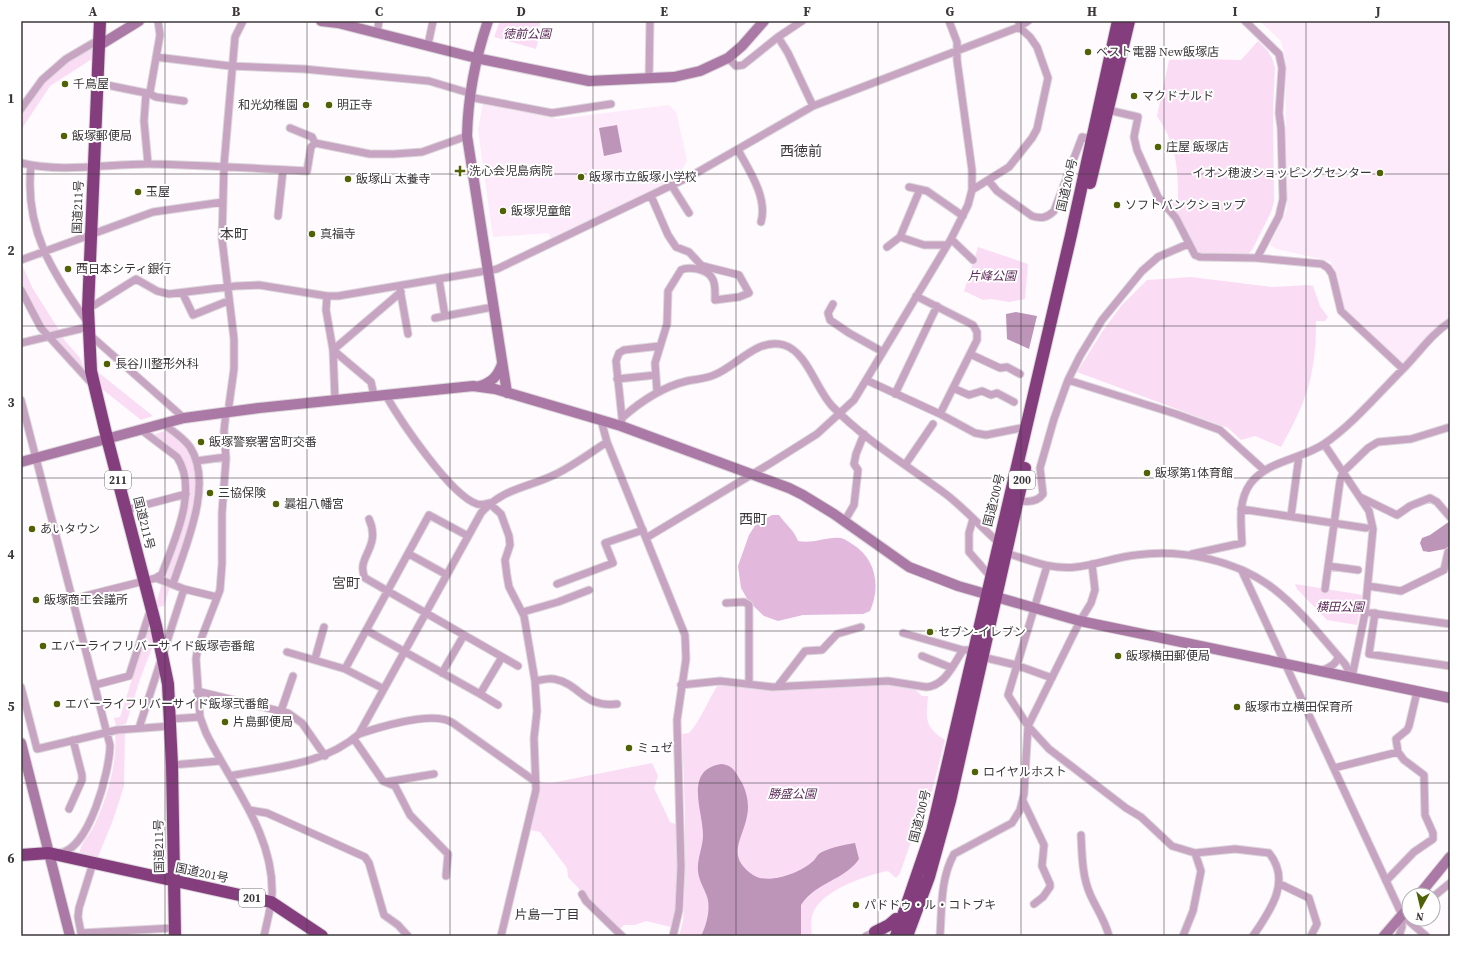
<svg xmlns="http://www.w3.org/2000/svg" width="1471" height="957" font-family="'Source Serif 4','Noto Sans JP',serif">
	<style>
		.built { fill: #fdeafa }
		.green { fill: #faddf5 }
		.forest { fill: #e2b8dc }
		.water { fill: #bd95b8 }
		.lines { fill: none; stroke-linecap: round; stroke-linejoin: round }
		.street-casing { stroke: #dcd7db; stroke-width: 9 }
		.secondary-casing { stroke: #dcd7db; stroke-width: 12 }
		.highway-casing { stroke: #dcd7db; stroke-width: 14 }
		.street { stroke: #c7a4c2; stroke-width: 7 }
		.secondary { stroke: #ab79a5; stroke-width: 10 }
		.highway { stroke: #843e7e; stroke-width: 12 }
		.grid { fill: none; stroke: #3c373b; stroke-width: 1; stroke-opacity: 0.55 }
		.poi-dot { fill: #506106; stroke: #fff; stroke-width: 1.5 }
		.labels { text-anchor: middle; stroke-width: 4; stroke-linejoin: round; paint-order: stroke }
		.shield { fill: #fff; stroke: #767376; stroke-width: 1 }
		.shield-label { font-size: 11px; font-weight: bold; fill: #3c373b }
		.park-label { font-size: 12px; font-style: italic; fill: #5c2a58; stroke: #fff }
		.poi-label { font-size: 12px; fill: #3c373b; stroke: #fff; text-anchor: start }
		.street-label { font-size: 12px; fill: #3c373b; stroke: #fff }
		.neighbourhood-label { font-size: 13px; fill: #3c373b; stroke: #fff }
		.quarter-label { font-size: 14px; fill: #3c373b; stroke: #fff }
		.neatline { fill: none; stroke: #3c373b; stroke-width: 1.5 }
		.grid-label { font-size: 13px; text-anchor: middle; font-weight: bold; fill: #3c373b }
	</style>
	<rect width="100%" height="100%" fill="#fffafe"/>
	<path class="built" d="M1260,21h190v297l-47,45 -60,-55 -9,-40 -4,-7 -53,-12 -7,-4 17,-35 -2,-155 -4,-14z
		M483,103l75,16 111,-14 7,7 11,49 -13,21 -122,58 -4,-7 -55,4 -15,-107z"/>
	<path class="green" d="M500,21h40l-1,16 -3,12 -42,-12z
		M1258,41l9,9 5,8 3,10 -2,42 1,92 -3,10 -19,38 -4,4h-46l-4,-1 -20,-36 -12,-16 12,-2c0,-33 -2,-55 -21,-83l12,-56 34,-1 38,1z
		M93,46l-1,13 -42,27 -29,44v-17l23,-32 26,-21z
		M978,247l50,17 -3,35 -16,3 -18,-3 -8,1 -19,-9z
		M21,263l12,26 26,41 -10,4 -6,-7 -22,-40z
		M1191,277l81,10 36,-2 5,1 7,20 8,11 -3,4h-9c0,53 -9,80 -35,126l-26,-11 -14,4 -13,-12 -151,-56 25,-40 19,-26 26,-26z
		M61,336l19,22 5,13 -33,-33z
		M99,373l54,43 -12,4 -39,-31z
		M167,430c7,6 16,11 21,19 23,37 -4,93 -16,130l-8,-2 19,-58 1,-55c-4,-13 -20,-21 -31,-29z
		M162,583l8,3 -6,20 -6,1 -1,-6z
		M1295,584l68,11 -6,30 -30,-5 -30,-31z
		M149,625l5,18 -14,36 -14,45 -10,2 -2,-8 6,-1z
		M719,683l52,5 63,-1 55,-4 26,6 7,7h6c-2,22 -4,31 17,44l-19,75 -12,18 -14,40 -4,5 -8,-7c-21,4 -62,18 -73,38 -5,7 -4,19 -3,27h-133l4,-15 1,-13 1,-96 -3,-78 7,-1c12,-13 20,-35 30,-50z
		M125,732l-1,54 -11,34 -16,39 -17,-4c-2,-9 9,-19 13,-27 13,-26 25,-66 22,-95z
		M652,763l6,13 -4,12 16,34 8,3c0,33 4,70 -7,102l-25,-6 -11,4h-11l-6,6 -50,-54 -1,-9 -27,-36 -10,-2 9,-37v-11l12,1z"/>
	<path class="forest" d="M772,515h7c7,10 15,15 19,26 16,3 29,-5 43,-3 4,1 8,4 11,6 24,14 29,43 18,67l-7,3 -60,1 -25,6 -14,-5 -15,-14 -8,-14 -3,-22 11,-31 7,-11z"/>
	<path class="water" d="M617,125l5,27 -18,4 -5,-28z
		M1016,312l21,4 -8,33 -22,-10 -1,-25z
		M1450,521v27l-21,4 -6,-1 -3,-8 2,-5 8,-3z
		M722,764c10,2 12,5 17,14 7,10 11,25 8,38 -4,23 -22,40 6,59 15,10 47,-2 59,-13 4,-3 4,-6 8,-9 11,-6 24,-8 35,-10l4,16c-15,22 -42,22 -58,46v31h-100c5,-10 9,-24 7,-36 -2,-9 -9,-18 -10,-29 -1,-12 5,-24 5,-36 0,-24 -20,-66 19,-71z"/>
	<g class="lines">
		<g class="street-casing">
			<path id="street" d="M1245,21l34,33 3,14 -3,45 2,15 2,71 -4,17 -22,42
				M378,27l1,-6
				M778,37l10,16 25,53
				M429,40l4,-19
				M156,57l74,9 74,3 125,12 40,12
				M728,58l8,8 7,-1 35,-28 24,-16
				M649,79l1,-58
				M97,83l49,10 4,-1 10,-57 -2,-14
				M146,93l-2,28 4,43
				M148,93l8,4 28,4
				M469,97l83,16 59,-9
				M21,109l21,-29 24,-21 34,-20
				M1108,110l30,7 -4,20 3,13 21,47 18,21 19,37 5,2 57,1 65,6 6,4 4,6 9,37 62,58
				M290,128l22,9 3,6
				M738,150c11,20 30,48 23,72
				M21,163c42,10 86,1 128,1 52,1 105,4 158,7l4,-24 4,-4 55,11h24l28,-2 45,-16
				M31,166c-7,63 22,108 57,157
				M989,181l8,10 35,25c9,3 15,2 22,-5l28,-74 10,2
				M672,186l17,27
				M909,187l18,4 36,25
				M972,190l37,-23 23,-29 5,-9 11,-51 -11,-31 -7,-10 -11,-10v-6
				M918,194l-18,43 24,8h23
				M651,196l17,39 8,12 13,5 12,13 6,2 32,8 10,18 -10,4 -24,3c0,-6 1,-17 -3,-22 -5,-9 -23,-12 -31,-8l-13,21 -1,33 -12,39 2,28
				M278,216l5,-46
				M951,239l22,21
				M887,247l13,-10
				M21,260l132,-48 70,-10
				M439,279l6,37 48,-9
				M400,289l8,45
				M21,290l20,38 52,57
				M183,294l10,21 35,-14
				M327,296l-1,14 7,40 2,50
				M916,296l57,29 4,7v8l-37,74 35,19 11,2 40,-8
				M833,304l-5,9 2,7 19,13 34,19
				M88,309l48,-30 21,12 12,3 67,-8 23,-1 68,11h11l159,-27 194,-93 122,-70 206,-79 9,-6
				M435,318l10,-2
				M90,335l94,83
				M21,343l67,-16
				M970,354l30,14 7,-1 13,7
				M617,379l39,-4
				M866,380l74,34
				M1068,380l108,34 44,16 44,40
				M953,388l16,7 13,-4 9,4 6,-2 17,9
				M385,394c15,26 65,101 92,110 3,1 9,0 12,-1l12,11 8,22 1,9 -5,15 2,16 2,11 15,29 11,65 2,30 -3,27 2,52 -35,146
				M895,394l42,-88
				M374,395l-3,-13 -38,-32 68,-58
				M21,400l89,345c0,25 -21,106 -51,108
				M229,405l5,-36v-30l-12,-100 2,-74 11,-128 8,-16
				M226,412l-2,19 2,28 -4,54v51l-2,26 -22,57 -2,12 4,58 6,16c25,51 68,101 66,161 -1,14 -5,28 -8,42
				M622,418l-6,-57 3,-8 5,-3 36,-4
				M601,420l6,22 78,193 1,24 -9,61 4,147 -2,43 -6,26
				M162,423c9,7 21,14 28,24 24,37 -5,100 -17,137
				M621,426l1,-8c19,-17 40,-31 65,-37 9,-2 18,-2 27,-6 22,-8 43,-38 70,-30 23,7 32,44 48,61 34,35 76,60 115,89 18,14 34,32 51,47
				M140,429l37,28c22,33 -3,84 -15,117l-6,4
				M1324,444l45,67 4,18 -8,84 -13,64
				M196,461l30,-4
				M905,465l28,-41
				M1360,497l37,18 13,-9 20,-8 7,4 13,15
				M1015,500c9,2 22,3 28,-6l-3,-26 14,-49 14,-39 12,-24 22,-36 40,-49 16,-14 30,-13
				M1241,509l125,19
				M126,510l60,-16
				M1291,516l8,-60
				M369,519c13,29 -14,38 -4,59l153,88
				M973,519l-4,14v19l21,24
				M844,522l10,-17 4,-35 -4,-6 2,-10 8,-20
				M646,538l125,-75 46,-29 37,-34 97,-161 17,-34 4,-15v-20l-15,-110v-18l-8,-21
				M1006,553c23,7 45,17 70,14 20,-2 40,-10 60,-12 46,-6 101,5 138,34 27,21 49,50 71,75l7,13
				M409,554l38,21
				M1192,554l50,-11c-1,-20 -4,-42 8,-59 18,-24 50,-24 74,-40 28,-19 55,-51 79,-75 16,-16 28,-35 47,-47
				M1047,566l-39,129 20,31 21,23 77,59 15,9 31,29 23,7 40,-4 34,4c23,28 1,58 -16,83
				M1328,566l30,4
				M1242,571l160,344 24,21
				M557,584l56,-21 -8,-20 38,-13
				M1368,586l33,5 43,-21 4,-18 2,-1
				M1325,589l15,-108 3,-9 25,-24 10,-6 33,-3 39,-12
				M73,599l83,-21 28,11 33,8
				M726,603l18,-1 5,3v78
				M523,612l35,-10 31,-12
				M1371,613l79,11
				M1375,613l-6,41 81,12
				M366,630l114,64 22,-37
				M903,633l60,17
				M287,652l58,17
				M922,656l30,12
				M982,657l34,8 36,13
				M315,659l9,-32
				M1322,670c7,-2 15,-6 16,-14
				M442,673l22,-38
				M535,681c6,-1 13,-3 19,-2 27,5 29,29 63,25
				M95,685l34,-9 21,-65
				M681,685l39,-4 52,6 116,-6 38,6c19,-1 27,-22 37,-37h12
				M778,686l27,-35 17,-1 15,-16 24,-7
				M21,687l16,62 80,-19 54,-4
				M384,689l-39,-20 84,-154 39,21
				M197,691l91,22 14,10 23,33
				M480,694l18,11
				M281,711l12,-35
				M170,719l30,-2
				M139,728l45,-139
				M359,734c21,-7 74,-24 94,-11l83,59
				M354,739l29,42 12,5 15,29 38,39 -2,22
				M1398,752l-2,-13 11,-9 2,-4 8,-34
				M172,765l48,-4
				M1334,768l64,-16 6,8 20,15 1,40 8,18v6l-19,13 -28,29
				M230,776c44,-9 94,-11 129,-42l122,-221c22,-25 46,-25 73,-38 19,-9 36,-22 53,-33
				M386,782l48,-8
				M1023,801l21,44 -2,21 8,18v3l-7,10 -9,7
				M69,809l13,-29v-5l-9,-35
				M249,810l18,3 98,44 4,6 15,52 14,10 10,11
				M1081,835c1,19 1,41 9,59 6,14 15,26 19,42
				M1280,884l29,14 8,26 -6,12
				M582,894l4,7 36,35
				M1433,897l17,-14
				M81,933l-3,-16 1,-9 14,-45
				M82,936l-1,-3 93,-5
				M866,936l9,-4 9,4
				M940,936c2,-27 0,-57 14,-82l58,-31 8,-13 4,-16 4,-68 52,-105 11,-18 4,-13 -3,-26
				M1183,936l10,-25 8,-40 -6,-18
				M1399,936l3,-9v-12"/>
		</g>
		<g class="secondary-casing">
			<path id="secondary" d="M321,21l17,2 138,35 113,23 85,-4 26,-6 28,-13 14,-12 22,-25
				M488,21c-13,38 -20,74 -21,115l40,257
				M100,45l39,-24
				M480,386c12,-4 18,-10 22,-22
				M21,462l163,-44 75,-10 214,-22 22,3 126,37 168,62 14,7 31,19 75,53 49,19 122,35 370,77
				M21,743l49,193
				M1419,895l31,-38
				M1384,936l25,-29"/>
		</g>
		<g class="highway-casing">
			<path id="highway" d="M100,21l-12,288 3,62 16,67 49,188 12,58 4,81 3,171
				M1090,183l39,-162
				M21,855l28,-2 222,49 51,34
				M875,932l14,-7 7,-6
				M896,936l36,-105 139,-596 47,-214
				M907,936l22,-59 21,-76 75,-333"/>
		</g>
		<use href="#street" class="street"/>
		<use href="#secondary" class="secondary"/>
		<use href="#highway" class="highway"/>
	</g>
	<path class="grid" d="M165,21v915M307,21v915M450,21v915M593,21v915M736,21v915M878,21v915M1021,21v915M1164,21v915M1306,21v915M21,174h1429M21,326h1429M21,478h1429M21,631h1429M21,783h1429"/>
	<g class="poi-dot">
		<circle cx="1088" cy="52" r="4"/>
		<circle cx="65" cy="84" r="4"/>
		<circle cx="1134" cy="96" r="4"/>
		<circle cx="306" cy="105" r="4"/>
		<circle cx="329" cy="105" r="4"/>
		<circle cx="64" cy="136" r="4"/>
		<circle cx="1158" cy="147" r="4"/>
		<path d="M458 165h4v4h4v4h-4v4h-4v-4h-4v-4h4z"/>
		<circle cx="1380" cy="173" r="4"/>
		<circle cx="581" cy="177" r="4"/>
		<circle cx="348" cy="179" r="4"/>
		<circle cx="138" cy="192" r="4"/>
		<circle cx="1117" cy="205" r="4"/>
		<circle cx="503" cy="211" r="4"/>
		<circle cx="312" cy="234" r="4"/>
		<circle cx="68" cy="269" r="4"/>
		<circle cx="107" cy="364" r="4"/>
		<circle cx="201" cy="442" r="4"/>
		<circle cx="1147" cy="473" r="4"/>
		<circle cx="210" cy="493" r="4"/>
		<circle cx="276" cy="504" r="4"/>
		<circle cx="32" cy="529" r="4"/>
		<circle cx="36" cy="600" r="4"/>
		<circle cx="930" cy="632" r="4"/>
		<circle cx="43" cy="646" r="4"/>
		<circle cx="1118" cy="656" r="4"/>
		<circle cx="57" cy="704" r="4"/>
		<circle cx="1237" cy="707" r="4"/>
		<circle cx="225" cy="722" r="4"/>
		<circle cx="629" cy="748" r="4"/>
		<circle cx="975" cy="772" r="4"/>
		<circle cx="856" cy="905" r="4"/>
	</g>
	<g class="labels">
		<g class="shield">
			<rect x="105" y="471" width="26" height="18" rx="3"/>
			<rect x="1009" y="471" width="26" height="18" rx="3"/>
			<rect x="239" y="889" width="26" height="18" rx="3"/>
		</g>
		<g class="shield-label">
			<text x="118" y="484">211</text>
			<text x="1022" y="484">200</text>
			<text x="252" y="902">201</text>
		</g>
		<g class="park-label">
			<text x="527" y="38">徳前公園</text>
			<text x="992" y="280">片峰公園</text>
			<text x="1340" y="611">横田公園</text>
			<text x="792" y="798">勝盛公園</text>
		</g>
		<g class="poi-label">
			<text x="1096" y="56">ベスト電器 New飯塚店</text>
			<text x="73" y="88">千鳥屋</text>
			<text x="1142" y="100">マクドナルド</text>
			<text x="298" y="109" text-anchor="end">和光幼稚園</text>
			<text x="337" y="109">明正寺</text>
			<text x="72" y="140">飯塚郵便局</text>
			<text x="1166" y="151">庄屋 飯塚店</text>
			<text x="469" y="175">洗心会児島病院</text>
			<text x="1372" y="177" text-anchor="end">イオン穂波ショッピングセンター</text>
			<text x="589" y="181">飯塚市立飯塚小学校</text>
			<text x="356" y="183">飯塚山 太養寺</text>
			<text x="146" y="196">玉屋</text>
			<text x="1125" y="209">ソフトバンクショップ</text>
			<text x="511" y="215">飯塚児童館</text>
			<text x="320" y="238">真福寺</text>
			<text x="76" y="273">西日本シティ銀行</text>
			<text x="115" y="368">長谷川整形外科</text>
			<text x="209" y="446">飯塚警察署宮町交番</text>
			<text x="1155" y="477">飯塚第1体育館</text>
			<text x="218" y="497">三協保険</text>
			<text x="284" y="508">曩祖八幡宮</text>
			<text x="40" y="533">あいタウン</text>
			<text x="44" y="604">飯塚商工会議所</text>
			<text x="938" y="636">セブン-イレブン</text>
			<text x="51" y="650">エバーライフリバーサイド飯塚壱番館</text>
			<text x="1126" y="660">飯塚横田郵便局</text>
			<text x="65" y="708">エバーライフリバーサイド飯塚弐番館</text>
			<text x="1245" y="711">飯塚市立横田保育所</text>
			<text x="233" y="726">片島郵便局</text>
			<text x="637" y="752">ミュゼ</text>
			<text x="983" y="776">ロイヤルホスト</text>
			<text x="864" y="909">パドドゥ・ル・コトブキ</text>
		</g>
		<g class="street-label">
			<text transform="translate(1067 185) rotate(-77)" y="4">国道200号</text>
			<text transform="translate(78 207) rotate(-88)" y="4">国道211号</text>
			<text transform="translate(994 500) rotate(-76)" y="4">国道200号</text>
			<text transform="translate(144 523) rotate(76)" y="4">国道211号</text>
			<text transform="translate(920 816) rotate(-76)" y="4">国道200号</text>
			<text transform="translate(159 846) rotate(-91)" y="4">国道211号</text>
			<text transform="translate(202 873) rotate(12)" y="4">国道201号</text>
		</g>
		<g class="neighbourhood-label">
			<text x="547" y="919">片島一丁目</text>
		</g>
		<g class="quarter-label">
			<text x="801" y="156">西徳前</text>
			<text x="234" y="239">本町</text>
			<text x="753" y="524">西町</text>
			<text x="346" y="588">宮町</text>
		</g>
	</g>
	<rect width="1471" height="957" fill="none" stroke="#ffffff" stroke-width="44"/>
	<g transform="translate(1421 907) rotate(188)"><circle r="19" fill="#ffffff" stroke="#b1afb1"/>
	<path d="M0-3L7 15L0 10L-7 15Z" fill="#506106"/>
	<text y="-6" font-size="11" font-weight="bold" text-anchor="middle" fill="#3c373b">N</text>
	</g>
	<rect x="22" y="22" width="1427" height="913" class="neatline"/>
	<g class="grid-label">
		<text x="93" y="16">A</text>
		<text x="236" y="16">B</text>
		<text x="379" y="16">C</text>
		<text x="521" y="16">D</text>
		<text x="664" y="16">E</text>
		<text x="807" y="16">F</text>
		<text x="950" y="16">G</text>
		<text x="1092" y="16">H</text>
		<text x="1235" y="16">I</text>
		<text x="1378" y="16">J</text>
		<text x="11" y="103">1</text>
		<text x="11" y="255">2</text>
		<text x="11" y="407">3</text>
		<text x="11" y="559">4</text>
		<text x="11" y="711">5</text>
		<text x="11" y="863">6</text>
	</g>
</svg>
